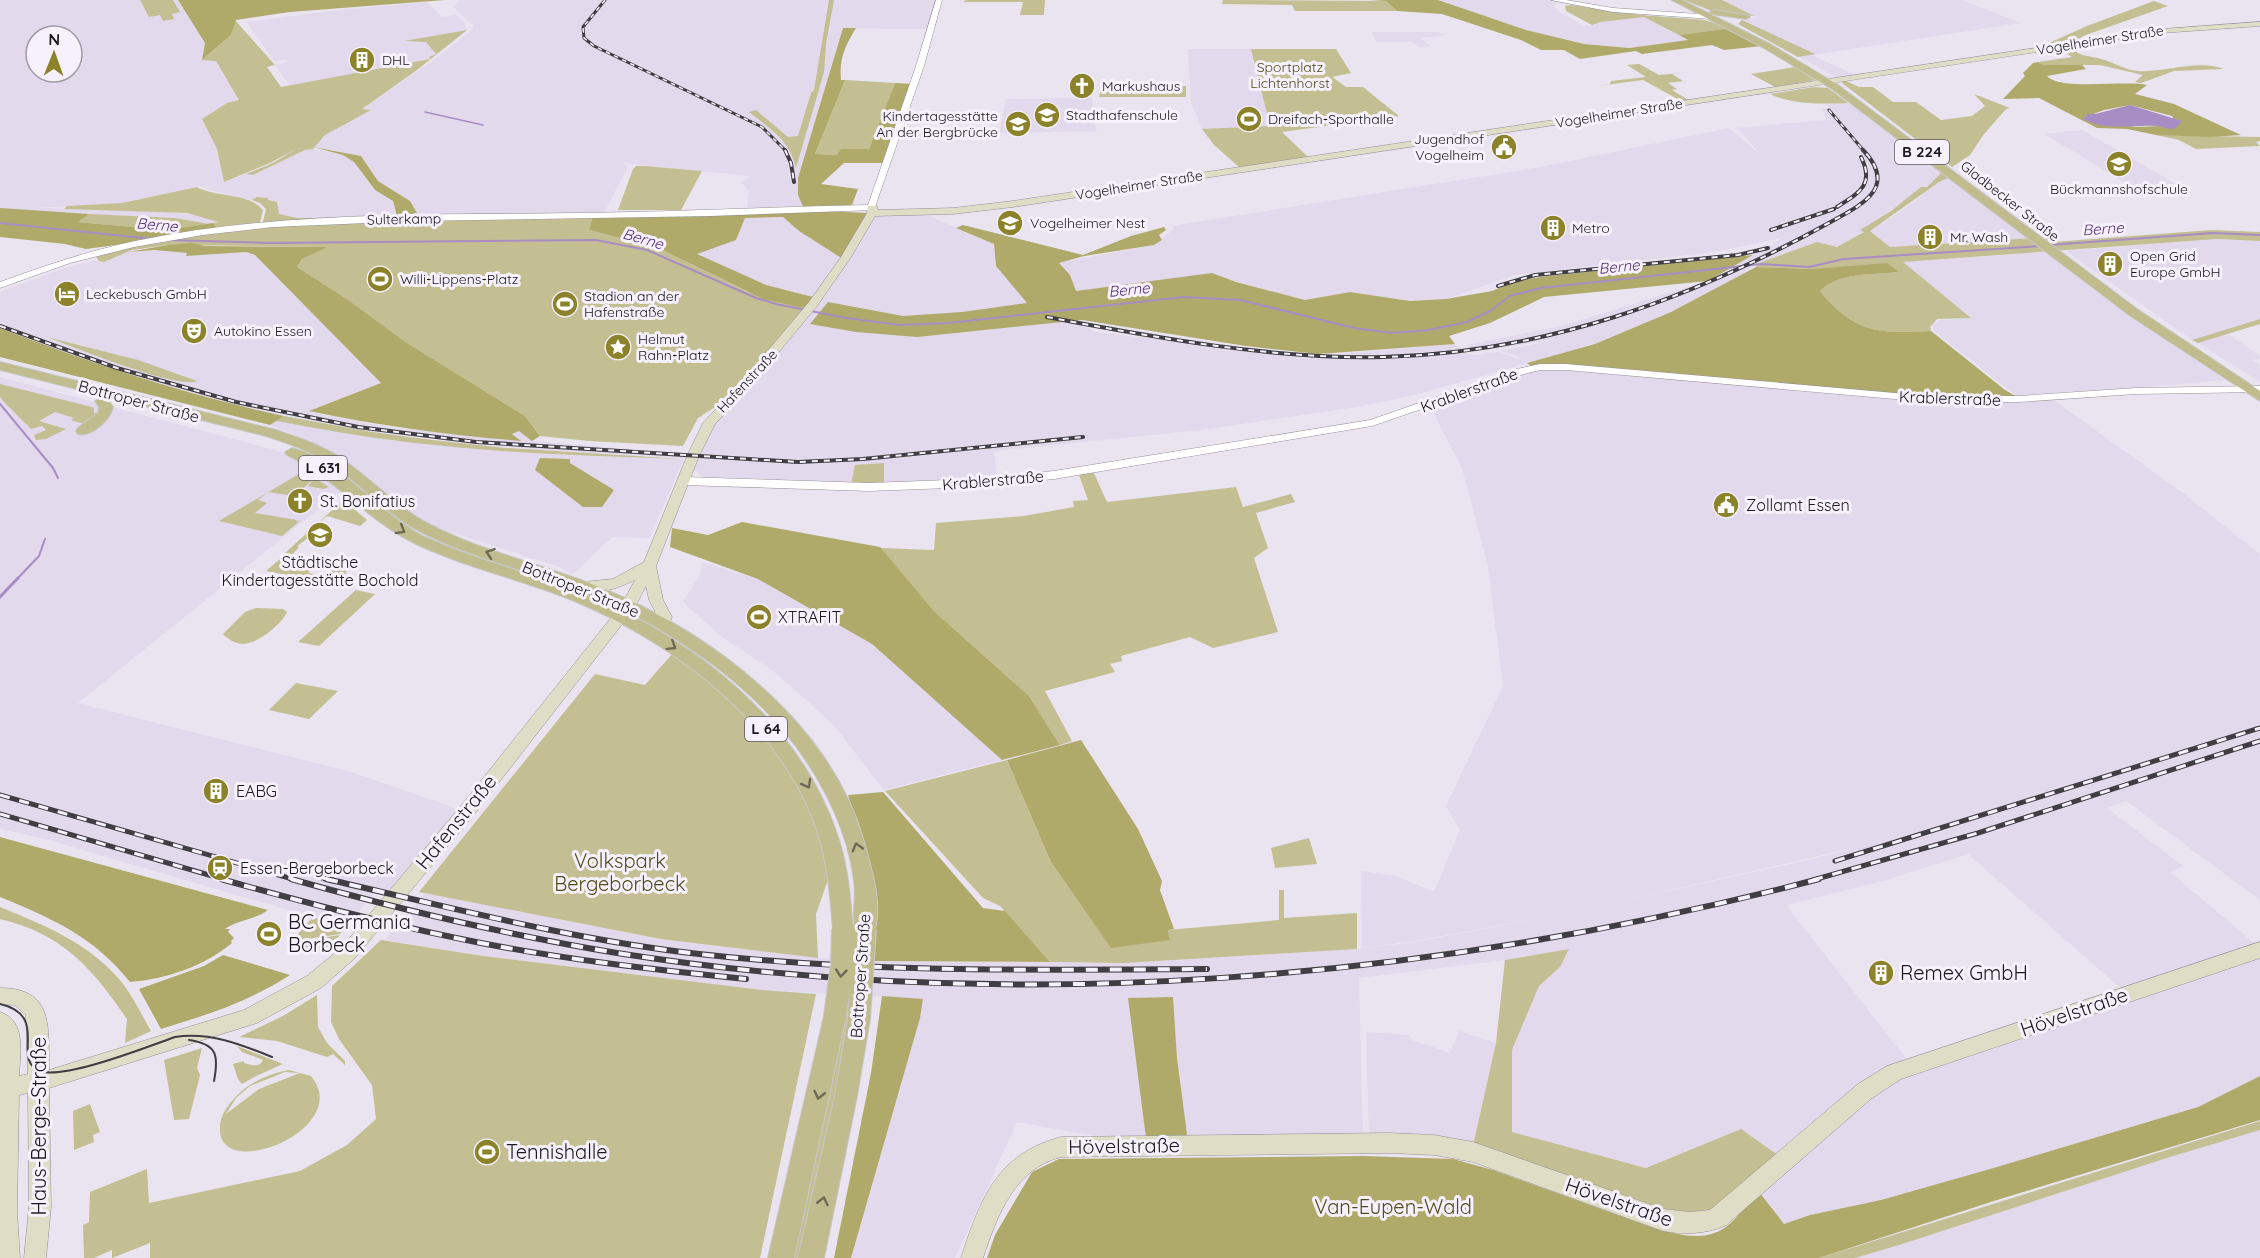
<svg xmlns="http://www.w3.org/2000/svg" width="2260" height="1258" font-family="Quicksand,sans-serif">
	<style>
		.built { fill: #e2d9ec; fill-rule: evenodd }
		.green { fill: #c3bf92; fill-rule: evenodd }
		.forest { fill: #b0aa6a; fill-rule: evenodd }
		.water { fill: #a88dc4 }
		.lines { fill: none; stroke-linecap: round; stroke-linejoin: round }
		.stream-far2 { stroke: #a88dc4; stroke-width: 1.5 }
		.stream-far1 { stroke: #a88dc4; stroke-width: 2 }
		.stream { stroke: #a88dc4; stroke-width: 3 }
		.tertiary-casing { stroke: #948f9a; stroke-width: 1 }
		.secondary-casing { stroke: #948f9a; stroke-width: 1 }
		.primary-casing { stroke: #c8c8c9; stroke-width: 2 }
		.tertiary { fill: #fff; fill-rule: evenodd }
		.secondary { fill: #e0ddc6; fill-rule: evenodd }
		.primary { fill: #c1bc8d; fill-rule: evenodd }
		.tram { stroke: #403d43; stroke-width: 2 }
		.rail-far3-casing { stroke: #403d43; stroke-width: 3 }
		.rail-far2-casing { stroke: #403d43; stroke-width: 4 }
		.rail-far1-casing { stroke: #403d43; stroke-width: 5 }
		.rail-casing { stroke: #403d43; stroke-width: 6 }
		.rail-far3 { stroke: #f7f1fd; stroke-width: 1.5; stroke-dasharray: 4.5; stroke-linecap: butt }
		.rail-far2 { stroke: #f7f1fd; stroke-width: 2; stroke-dasharray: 6; stroke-linecap: butt }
		.rail-far1 { stroke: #f7f1fd; stroke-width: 3; stroke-dasharray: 10; stroke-linecap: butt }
		.rail { stroke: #f7f1fd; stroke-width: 4; stroke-dasharray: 12; stroke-linecap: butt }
		.primary-bridge-casing { stroke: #c8c8c9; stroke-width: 24; stroke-linecap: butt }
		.primary-bridge { stroke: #c1bc8d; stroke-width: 22 }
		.oneway { stroke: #6e6a55 }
		.labels { text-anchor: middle; stroke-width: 6; stroke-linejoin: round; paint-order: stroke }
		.far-street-label { font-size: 14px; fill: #1b191d; stroke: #f7f1fd }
		.far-poi-label { font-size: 14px; fill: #1b191d; stroke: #f7f1fd; text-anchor: start }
		.far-park-label { font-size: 14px; fill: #514c1b; stroke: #f7f1fd }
		.shield { fill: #f7f1fd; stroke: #5d5a60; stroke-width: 1.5 }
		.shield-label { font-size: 15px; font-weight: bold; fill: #1b191d }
		.far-water-label { font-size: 15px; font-style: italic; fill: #532f72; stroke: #f7f1fd }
		.street-label { font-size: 16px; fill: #1b191d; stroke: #f7f1fd }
		.poi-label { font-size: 16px; fill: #1b191d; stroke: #f7f1fd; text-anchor: start }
		.near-street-label { font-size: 20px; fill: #1b191d; stroke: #f7f1fd }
		.near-park-label { font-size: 20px; fill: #514c1b; stroke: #f7f1fd }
		.near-poi-label { font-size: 20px; fill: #1b191d; stroke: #f7f1fd; text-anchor: start }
	</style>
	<rect width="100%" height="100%" fill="#e9e4f0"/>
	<path class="built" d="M0,0h178l62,100 -38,19 15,30 7,33 22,-8 7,1 52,-25 8,-1 30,6 11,7 20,28 19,12 4,13 -100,3 -18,-4 -21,-17 -6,3 -47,-11 14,-6 -15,5 -5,-2 -77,17 -89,5 136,4 36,4 15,6 -11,2 -34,-6 -120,-5 -55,-5zM36,36h36v36h-36z
		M460,0h479l-9,29 -87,-1 -45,150v17l8,16 -60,1 3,-21 -7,-8 8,-7 -121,-12 -10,-5 9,6 -1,3 -24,47 -191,4 -22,-31 30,-15 -32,15 -10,-7 -17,-25 -48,-9 12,-12 45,-25 -8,-1 73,-50 37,-29 1,-5 -19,-18zM756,111l32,26 17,-1 -9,31 -3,-11 -11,-18 -32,-25z
		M1438,0h108l11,3 -3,3 5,6 25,14 11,-1v-3h6l43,-5 46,23 -61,8 -45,-4 -58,-14z
		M1684,0h277l60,23 -209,32 45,21 -19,2 -93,-50 -6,-7 18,-3 -3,-2 -47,-6z
		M427,2l15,15 14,-2 9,8 2,7 -37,29 -140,27 -15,-21 14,-3 -3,-3 -12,2 -27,-39 94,-12z
		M1372,32h65l10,3 -26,3 9,8 -11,1 -6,-5h-37z
		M1188,49h63l19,74 -2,5 -66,1 -11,-27z
		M1093,98l-1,16 5,17 -98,2 7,-34z
		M1848,103l39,24 55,45 -15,15 -66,42 4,2 -28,16 -20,-5 -58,21 -33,22 -55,27 -76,32 -181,51 -57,12 -156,23 -207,21 3,29 -113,5v-22l-33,22 -144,-5 -15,-12 10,-29 115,-141 -51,-13 -69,-30 48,-37 38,-1 16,14 44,28 30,-46h42l14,3 65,28 2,22 32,37 69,29 202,25 156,-13 9,8 8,3 27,-3 19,7 2,-1 -3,-2 -17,-5 64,-13 -92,14 -5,-7 94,-19 147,-45 75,-43 -69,14 -199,23 -69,24 -37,2 -59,-9 -44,8 -69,-18 -25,-9 -29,5 -108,13 -5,-16 -12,-12 96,-18 20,-16 -2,-3 369,-59 188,-39 32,27 -24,-27 89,-8 -4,-12h8l-4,-4z
		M2082,130l24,14 72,41 -38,7 -95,-58z
		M1953,176l80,62 -143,9 -20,-17 32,-19 37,-29z
		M2217,239l43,2v78l-68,21 -126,-89z
		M156,250l31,3v3l59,-4 9,3 127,128 -72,29 70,14 54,6 86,9 -8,-7 7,-3 14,10 153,13 -2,4 -138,-7 3,3 135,5 -35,79 -37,-1 -39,37 -14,-7 -129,-42 -28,-14 -70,-60 -62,-26 6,-4 119,20 141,12 -4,-4 -160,-17 -121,-23 -53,-13 -94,-29 -104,-39v-36l62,-23 34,-9 8,2 24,-10zM54,339l32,7 73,30 -44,-14z
		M2045,252l71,55 109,73 -206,18 -85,-67 -2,-4 2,-4 5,-3 32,-2 -69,-56z
		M2228,334l32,22v3l-8,1 8,5v17l-62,-39z
		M1541,367l391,33 119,-2 133,96 76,60v346l-134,-99 -19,7 76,58 -13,6 90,76 -135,44 -157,-138 -82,26 -100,25 125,160 -129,93 -41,-29 -95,39 -134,-36v-82l27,-64 21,-19 8,-18 -63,11 -146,18 4,163 -175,1 -11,-84 -4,-61 -44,1 17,140h-40l-89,-16 -62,136h-104l69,-240 3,-19 -161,-9 -279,-34 -98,-16 40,-47 236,46 157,19 52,3 254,2 233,-14 58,-7 172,-33 226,-50 53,-14 -279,64 -172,32 -53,7 -1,-77 35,5 38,16 26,-62 -14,-24 57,-120 -15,-119 -26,-99 -31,-59 -4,-3z
		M0,377l282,75 42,22 19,15 -265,214 273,69 113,39 -66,80 -20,-3 -32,39 -301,-88 -45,-10z
		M702,562l56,17 114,65 130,116 -118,30 -48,-62 -26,-25 -37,-32 -51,-34 -39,-35 18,-29z
		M2260,952v124l-62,31 -208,62 -109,31 -71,15 -26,9 -28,-36 130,-110z
		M1459,1031l37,12 -24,107 -103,-9 -3,-109 43,3 3,5 38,13z
		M2260,1130v128h-405l315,-101z"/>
	<path class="green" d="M140,0h33l7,12 -8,2 2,5 -11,2 -3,-6 -11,2z
		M829,0h5l-8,44 -2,28 -28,96c-6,-28 -26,-39 -47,-56l7,-2 32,27 10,-1 13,-43 3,-3z
		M966,0h79l-1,15h-24l3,-13h-60z
		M1223,0l163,1 11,10h-102l-3,-6 -70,-1z
		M1684,0h38l32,16 -42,-5z
		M2154,1l14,5 -85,30 -4,3 3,1 -28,5 -5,-2 38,-17z
		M1571,5l70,10 63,5 27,8 -52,7 -35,-18 -43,5 -9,3 -26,-14 -1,-5z
		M235,20l40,45 -8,2 14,20 149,-28 -1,-2 7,-3 -10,-12 -22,-1 63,-11 -50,40 -55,39 9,1 -46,25 -12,14 -8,1 -52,25 -7,-1 27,-11 23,-14 -26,14 -46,19 -7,-33 -15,-30 25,-16 12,-3 -23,-39 -14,-1 29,-25z
		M1742,20l73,34 -17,3 -60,-33z
		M2070,45c8,13 19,10 31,14 12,3 24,11 36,12 28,2 60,-12 87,-2l-50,2 -33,12 -6,-1 8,-7 -43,-10h-59l-3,-3 34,-5 -6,-4 -29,-3z
		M1251,49h85l15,24 -19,4 14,10h17l36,29 -117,16 27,26 -69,10 -26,-23 -12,-16 68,-3z
		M1639,64l20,11 33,-3 -20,2 11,7 -15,2 9,6 -5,1 18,11 -7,1 -40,-22 -46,6 13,-2 1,-3 35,-4 -19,-12z
		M1795,67l20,13 -40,7 -24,-13z
		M845,80l50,3 -26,66h-27l-5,6 -22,-1z
		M1844,80l15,7h14l20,15h23l25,18 31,-4 13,-10 -11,-12 36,14 -4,1 -22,25 -14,21 -18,12 -110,-84z
		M1102,86h84v11h-87z
		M1814,87l14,1 20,15c-25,1 -55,2 -78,-9z
		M2156,135l104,2v4l-4,1 4,4 -64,3 -17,-9z
		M636,166h9l57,5 -21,39h-63l15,-41z
		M1942,172l11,4 -14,6 -69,49 20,16 143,-9 5,3 7,-4 8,5 158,-12 49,2v9l-43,-2 -314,23 68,56 -34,1 -7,8 1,4c-54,2 -74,4 -111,-40 19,-19 52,-16 78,-19l-142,-5 3,-4 58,-21 20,5 27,-15 -4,-2 31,-19 30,-24h6z
		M197,187c20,11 51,5 66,23l-4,16h3l4,-17 -6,-6 -8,-3 5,-3 11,1v2l9,2 2,12 18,4 296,-2 -4,14 69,18 90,44 60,17 -77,88 -33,21 -15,28 -94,-5 -49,-5 -15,-20 -121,-75 -57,-42 -50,-32 5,-8 23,-12 -157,-2 -36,5 -28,12 -5,-1 -5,-7 126,-23 -7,-8 5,-1 -31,-9 -123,-4 3,-3 55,-3z
		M89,214l86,4 34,6 -43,6 -89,-8z
		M2260,319v5l-62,19 -6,-3z
		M47,337l91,23 59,21c-19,9 -126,-35 -150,-44z
		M0,384l92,23 2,1v5l7,-2 -17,13 -13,-4 3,-2 -19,-6 -16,9 27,8 -20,10 -10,1 -2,-5 12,-5 -4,-4 -11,3 -27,-27 -4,-5z
		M284,416l88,16 61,8 73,8 178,11c-86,-3 -173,-5 -259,-15 -50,-5 -100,-14 -149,-23z
		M884,463v22h-33l4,-20z
		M1092,469l15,33 129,-15 7,20 48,-13 4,8 -39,11 12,35 -14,10 24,74 -65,16 -23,-11 -69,19 1,5 -12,3 5,8 -70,19 27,50 -12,4 -31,-49 -95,-85 -54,-63 54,2 2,-27 88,-7 50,-9 -1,-6 15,-1 -10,-28z
		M304,471l25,16 -6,2 -15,-3 7,-8 -21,18 -26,-4 -10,8 9,3 -12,10 42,7 -1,2 5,-2 -19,16 -63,-15z
		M340,503h7l20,17 -7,6 -33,-10 -15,12 7,2 -22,16 2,1 -7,8 -7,-2z
		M280,559l35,7 -7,7 18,3 8,-7 13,2 -2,2h2l-13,11 -68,-13z
		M356,590l19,4 -56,52 -21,-4z
		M256,608l27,1 4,3c-6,13 -29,31 -43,32 -8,0 -15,-4 -21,-10l22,-22z
		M672,654l12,10 18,7 62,58 38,61 18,47 8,43 -12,34 2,44 -157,-19 -242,-47 176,-218 50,11z
		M296,683l42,8 -29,28 -40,-9z
		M1007,760l43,100 120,80 -2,-10 111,-10v-30h5v28l73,-5v36l-233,14 -74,-1 -50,-56 -17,-8 -98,-107z
		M1309,838l8,26 -42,4 -4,-20z
		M0,907c44,18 87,35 119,72 13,15 22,35 32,52l-26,12 2,-24c-35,-51 -64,-85 -127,-100z
		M313,917l32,10h2l-7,7 -40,6 -4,-4z
		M340,935c-17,20 -26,20 -49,13l5,-6z
		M381,940l102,16 279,34 54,4 -56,264h-610v-15l-38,15v-8l-18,8h-10l-1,-33 6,-3 1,-30 57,-23 2,34 151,-32 47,-26 29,-26 -4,-34 -33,-46 -8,-17 1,-36z
		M1569,949l-9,18 -21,19 -27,64v82l134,36 95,-39 41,29 -84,62 -226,-70 24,-107 9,-83z
		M317,995l1,32 9,16 18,18v4l-12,-11 -6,3 -50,-16 -38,-4 44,-21z
		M845,1007h9l-52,251h-10z
		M237,1046l46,18 -27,12 -14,8 -4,-5 -5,-15 11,-3v2c7,2 15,5 19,-3l-21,-8z
		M202,1048l-5,20 3,7 -11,44 -15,1 -10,-60z
		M289,1070l22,6c43,52 -88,106 -91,55 -1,-11 4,-20 11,-29 15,-18 35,-28 58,-32zM285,1072l15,1 -41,16 -33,25 10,-16 14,-12z
		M90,1104l10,28 -7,3 1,7 -20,8 -1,-39z
		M2260,1121v9l-90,27 -271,88 -44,13h-36z"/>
	<path class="forest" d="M178,0h267l-155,12 -54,8 -5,15 -29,25 3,-17z
		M1369,0h69l88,30 58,14 45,4 59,-8 -9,-5 52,-7 31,18 -38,4 -12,-5 -70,9 -6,-3 -56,8 -16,-9h-23l-20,-10 -79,-26 -45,-3 -11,-10z
		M843,28h13c-11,18 -17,31 -15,52h4l-30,74 22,1 4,-6h28l26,-66 18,1 -27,79h-42l-23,21 37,5 -7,19 -34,3 54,2 -28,46 -44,-28 -16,-14 -38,1 -9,22 -39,14 69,31 51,13 -9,11 -45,-10 -105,-51 -69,-18 4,-14 212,-5 -7,-16v-17z
		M2038,62l4,3h40l4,4 -39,7c13,15 78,4 100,9l-12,9 39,10 67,31 -31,2 -54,-2 -29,-6 -30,-1 -58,-30 -36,1 22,-23 -2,-3 10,-10zM2130,105l42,11 5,9 -2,3 -14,-2 -25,1 -53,-9 21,-8z
		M313,147l48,9 17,25 32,20 7,12 -5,6 -15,-3 -4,-15 -18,-11 -21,-28 -11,-7z
		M0,208l89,6 -11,8 88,8 47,-7 7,8 -134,18 -21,-5 -65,-7z
		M963,225l120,30 48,-19 33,-9 2,3 -7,5 3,5 -8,5 -70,11 -25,7 11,12 6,16 136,-18 24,9 69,18 45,-8 60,9 36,-2 46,-8 23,-10 32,-5 206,-21 -45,26 -164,16 -54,26 -41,13 6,8 -137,10 -72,-8 -164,-26 -165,17 -61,-5 -46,-8 18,-22 75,14 59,-4 65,-9 -31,-37 -2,-22 -38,-16z
		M192,243l13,3 122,1 -25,12 -5,8 50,32 57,42 121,75 15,20 -8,5 -13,-10 -7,3 9,7c-72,-6 -142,-15 -212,-30l72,-28 -126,-128 -9,-3 -60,4 1,-3 -32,-3 -27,2 40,-7z
		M1887,263l12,9c-26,3 -60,0 -79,19 37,44 58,42 111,40l74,59 14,8 -89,-1 -398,-30 -5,-4 68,-19 76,-32 85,-45 58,2z
		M0,328c93,36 186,67 284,88l-14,9 -270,-68z
		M540,458l30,1v4l44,27 -12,17h-19l-48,-37z
		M742,522l138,25 54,64 95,85 31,49 -58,15 -130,-116 -114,-65 -88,-32 2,-19 36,7z
		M1081,740l57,89 24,52 -2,9 14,39 -6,1 2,10 -59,8 -61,-88 -43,-100z
		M883,792l100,116 22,3 45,51 -180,-1 -6,-107 -16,-59z
		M0,837l268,73c-13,10 -31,10 -43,19h5l-2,3 6,6 -3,3 1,2c-28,23 -65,36 -102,39 -37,-46 -77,-63 -130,-85z
		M223,955l67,20c-40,26 -83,40 -129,54l-22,-40 65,-23z
		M882,996l41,3 -3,19 -69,240h-17l37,-185z
		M1173,997l4,61 11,84 -42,-4 -18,-140z
		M2260,1076v44l-263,80 -178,58h-832l8,-23 37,-63 27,-13 304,-3 90,3 40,11 158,57c56,17 76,13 105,-39l28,36 26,-9 71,-15 109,-31 208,-62z"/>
	<path class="water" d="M2130,105l52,16c-2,2 -4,5 -6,7 -5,3 -14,-2 -19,-2 -23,-2 -54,6 -75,-8l6,-2 -2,-2h9z"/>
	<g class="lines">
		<path class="stream-far2" d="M425,112l58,13"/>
		<path class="stream-far1" d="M0,223l152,16
			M168,240l101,3 327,-3 51,10 109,48 20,6 70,14 55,7 47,-2 236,-26 56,3 114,28 39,5 36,-3 38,-8 23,-11 20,-15 31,-8 220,-24 48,3 35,-8 196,-13
			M2049,245l164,-12 47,2
			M0,404l53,64 5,10
			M16,580l23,-24 6,-17"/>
		<path class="stream" d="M0,597l18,-19"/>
		<g class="tertiary-casing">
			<path id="tertiary" d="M936,0h6l-18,66 -50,144 -164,6 -296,5 -141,6 -70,8 -69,12 -64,16 -70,25v-6c44,-16 88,-31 135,-41 145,-30 295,-26 442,-28 97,-1 194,-6 291,-8l48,-139z
				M1551,0h15l47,8 99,7 3,2 -3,2 -99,-7z
				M1540,364h26l363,32h90l117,-8 124,-2v6l-124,2 -117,8h-90l-363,-32h-26l-16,4 -152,52 -318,53 -79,8 -106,4 -186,-6 -6,-4 6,-4 186,6 106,-4 79,-8 316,-51 147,-51z"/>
		</g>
		<g class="secondary-casing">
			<path id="secondary" d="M2260,22v4l-98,7 -1149,174 -60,7 -78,2 -24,41 -34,49 -67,81 -35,37 -16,32 -43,110 7,34 9,17 -4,10 -5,2 -7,-5 2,-7 -9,-17 -3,-14 -12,23 -162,208 -117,141 -34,30 -64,35 -208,65 2,119 -5,51h-22l5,-51 -1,-114 -9,2 -2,117 3,46h-20v-246c27,9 20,42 19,64l9,-2 -2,-59 -11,-10 -15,-1v-16c55,0 48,41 49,82l195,-60 63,-34 34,-28 119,-141 162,-203 13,-24c-14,7 -47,20 -59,6l7,-4 30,-3 31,-17 43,-106 16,-33 39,-42 67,-79 32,-45 26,-44 1,-7h9l1,4 75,-2 60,-7 1149,-172z
				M2260,942v16l-359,121 -29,19 -147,128c-21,8 -40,9 -62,5l-190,-69 -39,-7 -45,-2 -328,4c-47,12 -64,59 -78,101h-22c19,-58 35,-104 100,-121l328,-4 45,2 39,7 190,67 27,3 20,-2 148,-126 29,-18z"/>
		</g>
		<g class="primary-casing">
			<path id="primary" d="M1672,0h10l88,44 68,41 299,224 123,82v10l-131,-86 -297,-226 -68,-41z
				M1714,10l32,5 4,2 -4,2 -35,-5 -1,-2z
				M0,362l276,68c23,8 46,15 66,29 30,20 54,48 87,65 53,28 114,40 170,63 110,44 232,135 265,255 7,25 21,69 8,93l-7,2 -7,-2c-8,-14 -1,-37 -4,-54 -4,-32 -16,-65 -32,-94 -53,-98 -157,-165 -259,-203 -48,-17 -99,-29 -144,-53 -33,-17 -57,-46 -87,-66 -20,-14 -43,-21 -66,-29l-266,-66z
				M102,397l5,1 6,9c-3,13 -21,30 -35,27l-2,-3 2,-3 20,-15 1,-6 -4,-6z
				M292,448c49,12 86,65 131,88 51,24 107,36 159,57 107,42 215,126 254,238 12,32 14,65 17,98l-3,6 -7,2 -7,-2 -3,-6c-3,-33 -5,-66 -16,-99 -37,-108 -143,-187 -245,-230 -52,-21 -108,-33 -158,-57 -47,-23 -80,-66 -127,-88l-2,-3z
				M835,1007l8,2 3,7 -52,242h-26l56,-242 3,-7z
				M859,1010l8,2 3,7 -13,77 -33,162h-26l37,-162 13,-77 3,-7z"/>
		</g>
		<use href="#tertiary" class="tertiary"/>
		<use href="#secondary" class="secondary"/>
		<use href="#primary" class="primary"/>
		<path class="tram" d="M0,1004c51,12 10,55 40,67 24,9 109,-25 135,-34 35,-5 65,7 97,20
			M189,1040c28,4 30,15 25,41"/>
		<g class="rail-far3-casing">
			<path id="rail-far3" d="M605,0l-22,27 1,11 10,8 168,81 24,24
				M1829,110l35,41"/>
		</g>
		<g class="rail-far2-casing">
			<path id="rail-far2" d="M785,150l6,13 3,19
				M1837,207c22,-14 38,-22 24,-50
				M1771,230l63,-21
				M1498,286l37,-11 203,-20 30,-7
				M1047,317c105,20 230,43 336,40 159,-4 306,-57 444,-133 32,-18 73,-35 36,-74
				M0,326l117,42 119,34 122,25 118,15 322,20 65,-3 220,-22"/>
		</g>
		<g class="rail-far1-casing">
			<path id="rail-far1" d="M0,795l296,85
				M0,814l226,66
				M1835,861l425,-133
				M318,877l15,3
				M1813,880l165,-47 282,-92"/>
		</g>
		<g class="rail-casing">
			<path id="rail" d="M221,879c85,24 172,47 260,64 87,17 176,27 265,36
				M291,879c107,30 216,56 326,74 399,63 813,28 1202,-74
				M326,879c123,28 247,61 373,75 169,19 338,16 508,15"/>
		</g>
		<use href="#rail-far3" class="rail-far3"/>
		<use href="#rail-far2" class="rail-far2"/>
		<use href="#rail-far1" class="rail-far1"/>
		<use href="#rail" class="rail"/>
		<g class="primary-bridge-casing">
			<path id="primary-bridge" d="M835,1016l7,-51 1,-36
				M859,1019l6,-90"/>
		</g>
		<use href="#primary-bridge" class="primary-bridge"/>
	</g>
	<defs><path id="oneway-chevron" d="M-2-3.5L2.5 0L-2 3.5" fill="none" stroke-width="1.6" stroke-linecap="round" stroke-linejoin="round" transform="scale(1.5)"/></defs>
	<g class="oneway">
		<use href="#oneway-chevron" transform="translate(401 530) rotate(31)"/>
		<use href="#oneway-chevron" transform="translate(490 553) rotate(-161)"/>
		<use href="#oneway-chevron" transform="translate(672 646) rotate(32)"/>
		<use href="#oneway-chevron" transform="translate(807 784) rotate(61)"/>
		<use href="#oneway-chevron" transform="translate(857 847) rotate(-106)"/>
		<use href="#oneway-chevron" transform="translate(841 973) rotate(96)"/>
		<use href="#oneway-chevron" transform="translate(819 1095) rotate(103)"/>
		<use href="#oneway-chevron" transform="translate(823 1201) rotate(-77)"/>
	</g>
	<defs>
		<g id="building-disc" transform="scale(1.35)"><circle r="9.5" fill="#8b8229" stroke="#f7f1fd"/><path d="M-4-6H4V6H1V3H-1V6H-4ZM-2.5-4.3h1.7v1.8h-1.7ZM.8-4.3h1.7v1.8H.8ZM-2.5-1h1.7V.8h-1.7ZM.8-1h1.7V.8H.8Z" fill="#fff"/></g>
		<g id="church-disc" transform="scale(1.35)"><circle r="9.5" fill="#8b8229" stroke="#f7f1fd"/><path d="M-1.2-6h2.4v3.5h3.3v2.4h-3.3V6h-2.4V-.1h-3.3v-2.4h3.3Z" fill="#fff"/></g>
		<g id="school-disc" transform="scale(1.35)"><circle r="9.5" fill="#8b8229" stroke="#f7f1fd"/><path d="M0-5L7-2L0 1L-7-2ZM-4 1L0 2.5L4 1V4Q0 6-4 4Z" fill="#fff"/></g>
		<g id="stadium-disc" transform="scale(1.35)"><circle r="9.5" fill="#8b8229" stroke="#f7f1fd"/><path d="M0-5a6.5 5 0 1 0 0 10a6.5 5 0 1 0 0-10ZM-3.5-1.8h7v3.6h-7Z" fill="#fff"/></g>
		<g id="civic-disc" transform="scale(1.35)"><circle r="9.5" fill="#8b8229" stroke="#f7f1fd"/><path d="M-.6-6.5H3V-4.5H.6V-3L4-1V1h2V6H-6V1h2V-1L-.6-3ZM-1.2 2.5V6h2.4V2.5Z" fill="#fff"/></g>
		<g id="hotel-disc" transform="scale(1.35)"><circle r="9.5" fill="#8b8229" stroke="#f7f1fd"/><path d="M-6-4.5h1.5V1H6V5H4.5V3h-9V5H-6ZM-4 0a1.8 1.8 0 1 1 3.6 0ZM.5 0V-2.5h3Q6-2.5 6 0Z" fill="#fff"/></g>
		<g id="theatre-disc" transform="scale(1.35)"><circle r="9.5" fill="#8b8229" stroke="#f7f1fd"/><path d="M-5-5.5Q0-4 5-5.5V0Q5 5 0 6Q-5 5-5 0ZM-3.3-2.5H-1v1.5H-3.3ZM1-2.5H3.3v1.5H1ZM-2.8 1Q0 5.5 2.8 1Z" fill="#fff"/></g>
		<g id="sight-disc" transform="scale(1.35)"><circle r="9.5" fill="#8b8229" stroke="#f7f1fd"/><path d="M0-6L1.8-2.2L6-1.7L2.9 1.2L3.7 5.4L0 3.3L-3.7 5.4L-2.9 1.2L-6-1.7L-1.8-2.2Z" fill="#fff"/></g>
		<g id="station-disc" transform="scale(1.35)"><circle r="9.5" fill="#8b8229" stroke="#f7f1fd"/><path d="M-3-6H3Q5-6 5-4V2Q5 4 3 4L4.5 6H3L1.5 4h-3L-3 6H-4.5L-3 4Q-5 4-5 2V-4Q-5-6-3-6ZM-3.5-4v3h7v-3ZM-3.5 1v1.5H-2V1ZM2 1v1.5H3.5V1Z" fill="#fff"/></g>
	</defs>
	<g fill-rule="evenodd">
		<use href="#building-disc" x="362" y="60"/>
		<use href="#church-disc" x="1082" y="86"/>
		<use href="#school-disc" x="1047" y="115"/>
		<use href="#stadium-disc" x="1249" y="119"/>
		<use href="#school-disc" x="1018" y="124"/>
		<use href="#civic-disc" x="1504" y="147"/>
		<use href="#school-disc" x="2119" y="164"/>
		<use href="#school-disc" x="1010" y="223"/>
		<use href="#building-disc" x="1553" y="228"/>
		<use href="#building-disc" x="1930" y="237"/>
		<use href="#building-disc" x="2110" y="264"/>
		<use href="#stadium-disc" x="380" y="279"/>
		<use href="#hotel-disc" x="67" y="294"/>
		<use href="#stadium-disc" x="565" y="304"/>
		<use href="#theatre-disc" x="194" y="331"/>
		<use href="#sight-disc" x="618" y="347"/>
		<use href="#church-disc" x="300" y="501"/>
		<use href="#civic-disc" x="1726" y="505"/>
		<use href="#school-disc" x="320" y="535"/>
		<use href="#stadium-disc" x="759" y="617"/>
		<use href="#building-disc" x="216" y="791"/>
		<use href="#station-disc" x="220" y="868"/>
		<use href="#stadium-disc" x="269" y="934"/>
		<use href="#building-disc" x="1881" y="973"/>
		<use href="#stadium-disc" x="487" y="1152"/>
	</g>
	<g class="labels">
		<g class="far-street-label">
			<text transform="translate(2100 40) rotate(-9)" y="5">Vogelheimer Straße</text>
			<text transform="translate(1619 113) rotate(-9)" y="5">Vogelheimer Straße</text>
			<text transform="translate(1139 185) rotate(-9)" y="5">Vogelheimer Straße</text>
			<text transform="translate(2010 201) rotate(38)" y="5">Gladbecker Straße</text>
			<text transform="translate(404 219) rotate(-1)" y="5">Sulterkamp</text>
			<text transform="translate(747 381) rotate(-47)" y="5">Hafenstraße</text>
		</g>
		<g class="far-poi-label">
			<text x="382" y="65">DHL</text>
			<text x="1102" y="91">Markushaus</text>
			<text x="1066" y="120">Stadthafenschule</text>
			<text x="998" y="121" text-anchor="end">Kindertagesstätte<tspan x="998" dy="16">An der Bergbrücke</tspan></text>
			<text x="1268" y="124">Dreifach-Sporthalle</text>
			<text x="1484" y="144" text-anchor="end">Jugendhof<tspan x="1484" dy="16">Vogelheim</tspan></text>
			<text x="2119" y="194" text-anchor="middle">Bückmannshofschule</text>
			<text x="1030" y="228">Vogelheimer Nest</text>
			<text x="1572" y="233">Metro</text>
			<text x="1950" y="242">Mr. Wash</text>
			<text x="2130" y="261">Open Grid<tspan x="2130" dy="16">Europe GmbH</tspan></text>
			<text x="400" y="284">Willi-Lippens-Platz</text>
			<text x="86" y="299">Leckebusch GmbH</text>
			<text x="584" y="301">Stadion an der<tspan x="584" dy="16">Hafenstraße</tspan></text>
			<text x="214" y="336">Autokino Essen</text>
			<text x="638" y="344">Helmut<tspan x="638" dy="16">Rahn-Platz</tspan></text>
		</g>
		<g class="far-park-label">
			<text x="1290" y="72">Sportplatz<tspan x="1290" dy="16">Lichtenhorst</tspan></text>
		</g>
		<g class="shield">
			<rect x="1895" y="140" width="54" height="24" rx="4.5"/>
			<rect x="299" y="456" width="48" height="24" rx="4.5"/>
			<rect x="745" y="717" width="42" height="24" rx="4.5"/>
		</g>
		<g class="shield-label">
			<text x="1922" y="157">B 224</text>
			<text x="323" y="473">L 631</text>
			<text x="766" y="734">L 64</text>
		</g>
		<g class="far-water-label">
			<text transform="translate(157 225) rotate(5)" y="5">Berne</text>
			<text transform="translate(2103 229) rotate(-4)" y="5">Berne</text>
			<text transform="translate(643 239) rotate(16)" y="5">Berne</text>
			<text transform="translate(1619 267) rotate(-6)" y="5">Berne</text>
			<text transform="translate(1129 290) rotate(-6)" y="5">Berne</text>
		</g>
		<g class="street-label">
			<text transform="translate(1469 390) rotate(-20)" y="6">Krablerstraße</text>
			<text transform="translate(1950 398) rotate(2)" y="6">Krablerstraße</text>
			<text transform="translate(139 401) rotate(15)" y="6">Bottroper Straße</text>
			<text transform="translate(993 480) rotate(-5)" y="6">Krablerstraße</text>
			<text transform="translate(581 589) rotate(22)" y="6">Bottroper Straße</text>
			<text transform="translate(860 976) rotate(-86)" y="6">Bottroper Straße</text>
		</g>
		<g class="poi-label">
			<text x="320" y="507">St. Bonifatius</text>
			<text x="1746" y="511">Zollamt Essen</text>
			<text x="320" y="568" text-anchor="middle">Städtische<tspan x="320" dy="18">Kindertagesstätte Bochold</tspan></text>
			<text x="778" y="623">XTRAFIT</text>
			<text x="236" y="797">EABG</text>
			<text x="240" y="874">Essen-Bergeborbeck</text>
		</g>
		<g class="near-street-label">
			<text transform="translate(456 822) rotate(-51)" y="7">Hafenstraße</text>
			<text transform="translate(2074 1012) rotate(-19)" y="7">Hövelstraße</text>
			<text transform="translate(39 1126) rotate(-90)" y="7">Haus-Berge-Straße</text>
			<text transform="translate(1124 1146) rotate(-1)" y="7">Hövelstraße</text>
			<text transform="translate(1619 1202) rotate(19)" y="7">Hövelstraße</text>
		</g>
		<g class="near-park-label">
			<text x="620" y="868">Volkspark<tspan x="620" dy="23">Bergeborbeck</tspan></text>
			<text x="1393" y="1214">Van-Eupen-Wald</text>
		</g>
		<g class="near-poi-label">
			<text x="288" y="929">BC Germania<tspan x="288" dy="23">Borbeck</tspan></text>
			<text x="1900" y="980">Remex GmbH</text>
			<text x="506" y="1159">Tennishalle</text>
		</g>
	</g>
	<g transform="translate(54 54) rotate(1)"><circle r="28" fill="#f7f1fd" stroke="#9f9ba3" stroke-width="1.5"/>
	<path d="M0-4.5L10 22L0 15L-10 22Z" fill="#8b8229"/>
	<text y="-9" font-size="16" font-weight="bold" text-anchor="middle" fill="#1b191d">N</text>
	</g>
</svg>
